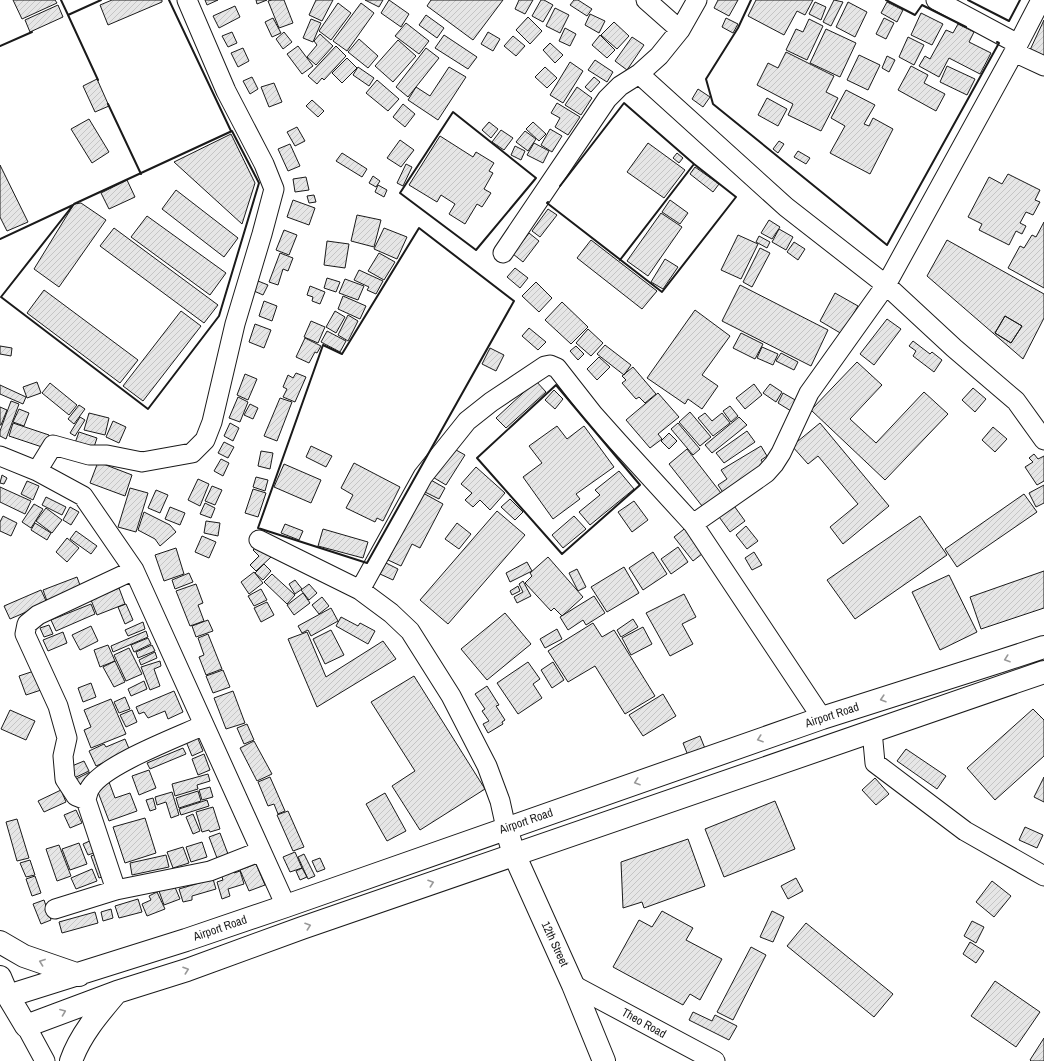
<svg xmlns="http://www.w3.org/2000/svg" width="1044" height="1061" font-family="'Archivo Narrow',sans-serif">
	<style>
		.building { fill: url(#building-hatch); stroke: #1a1a1a; fill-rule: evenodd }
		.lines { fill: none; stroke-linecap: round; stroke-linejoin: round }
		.street-casing { stroke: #1a1a1a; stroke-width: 21 }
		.secondary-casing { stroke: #1a1a1a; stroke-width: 24 }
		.primary-casing { stroke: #1a1a1a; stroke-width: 24 }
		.street { stroke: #fff; stroke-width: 19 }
		.secondary { stroke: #fff; stroke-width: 22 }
		.primary { stroke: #fff; stroke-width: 22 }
		.wall { stroke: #1a1a1a; stroke-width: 2 }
		.oneway { stroke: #989898 }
		.labels { text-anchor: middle; stroke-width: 3; stroke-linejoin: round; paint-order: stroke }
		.street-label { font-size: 12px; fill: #1a1a1a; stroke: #fff }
	</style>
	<defs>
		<pattern id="building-hatch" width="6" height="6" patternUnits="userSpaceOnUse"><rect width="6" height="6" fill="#e6e6e6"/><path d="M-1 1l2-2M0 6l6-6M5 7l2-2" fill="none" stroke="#c5c5c5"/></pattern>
	</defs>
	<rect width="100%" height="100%" fill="#fff"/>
	<path class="building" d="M13,0h42l2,3 -35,16z
		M112,0h50v2l-54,23 -8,-20z
		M205,0h13l-11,5z
		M256,0h11l-10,4z
		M272,0h12l9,23 -14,5 -11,-27z
		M316,0h17l-11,21 -13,-6z
		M365,0h18l-4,7z
		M389,0l20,14 -8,13 -20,-14z
		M431,0h72l-30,40 -46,-34z
		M519,0h14l-8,14 -10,-5z
		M541,0h3l9,5 -10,17 -11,-6z
		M574,0h4l14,9 -5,7 -17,-11z
		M718,0h20l-9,16 -15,-8z
		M756,0h57l-8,15 -8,-4 -13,24 -36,-19z
		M834,0l9,2 -12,24 -8,-4z
		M815,2l11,5 -5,13 -12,-6z
		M848,2l19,10 -12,25 -19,-10z
		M887,2l16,8 -6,12 -16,-9z
		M338,3l13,10 -20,27 -12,-9z
		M361,3l13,10 -27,38 -14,-10z
		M58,5l5,12 -33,15 -5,-12z
		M235,6l5,11 -21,11 -6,-12z
		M555,8l14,7 -9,18 -14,-7z
		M921,13l22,11 -11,21 -21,-10z
		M590,14l15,7 -6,12 -14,-8z
		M426,15l18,13 -7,10 -18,-13z
		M528,17l14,14 -12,13 -14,-14z
		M273,18l8,15 -9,4 -7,-15z
		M726,18l12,6 -5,9 -11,-6z
		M884,18l10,5 -8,16 -10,-5z
		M311,19l10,4 -8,19 -10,-4z
		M809,19l14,7 -16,34 -21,-10 10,-21 7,3z
		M1044,20v36l-14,-6z
		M614,22l15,14 -12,13 -16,-14z
		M406,23l23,18 -10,13 -24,-18z
		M958,24l16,8 -5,10 22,11 -11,21 -31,-16 -10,19 -20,-11 6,-10 5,3 16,-29 7,3z
		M565,28l11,6 -6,12 -11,-5z
		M826,29l30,14 -16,34 -30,-14z
		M232,32l5,11 -9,4 -6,-11z
		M284,32l8,10 -9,7 -7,-10z
		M488,32l12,7 -7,12 -12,-7z
		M320,34l13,12 -17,19 -9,-8 10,-12 -3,-4z
		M444,35l33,22 -9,12 -33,-21z
		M600,35l15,15 -8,8 -15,-13z
		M513,36l12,10 -9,10 -12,-10z
		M632,37l12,8 -17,25 -12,-9z
		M908,37l16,8 -10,20 -15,-8z
		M359,39l19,17 -10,12 -20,-16z
		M398,40l18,16 -23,26 -18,-16z
		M550,43l13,12 -8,8 -12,-13z
		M298,46l15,20 -11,8 -15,-20z
		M336,46l10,10 -22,24 -2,-2 -5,6 -9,-8z
		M243,48l6,13 -11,6 -7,-14z
		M426,48l13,10 -31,39 -12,-10z
		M786,52l48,24 -8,16 12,6 -17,33 -33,-16 5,-11 -36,-19 11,-22 10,5z
		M859,55l21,10 -12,25 -21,-10z
		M887,56l8,4 -6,12 -7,-4z
		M347,58l10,10 -15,15 -10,-10z
		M595,60l18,12 -6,10 -19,-12z
		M570,62l13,9 -20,32 -13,-8z
		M911,66l17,9 -4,8 21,11 -9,17 -38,-21z
		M947,66l28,13 -8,16 -27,-13z
		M358,67l16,11 -5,8 -16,-11z
		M449,67l17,10 -28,43 -30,-20 8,-13 14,9z
		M545,67l12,11 -10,10 -12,-11z
		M252,77l6,12 -8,5 -7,-13z
		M594,77l6,5 -9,10 -6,-5z
		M97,79l12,27 -14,6 -12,-26z
		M377,80l22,19 -11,12 -22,-18z
		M274,83l8,19 -13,5 -8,-20z
		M577,87l15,11 -11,17 -16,-10z
		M698,89l12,8 -7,10 -11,-8z
		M846,90l29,15 -11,19 5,2 4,-8 20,11 -23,45 -40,-21 15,-27 -14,-8z
		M767,98l20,11 -9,17 -20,-11z
		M312,100l12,11 -6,6 -12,-11z
		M557,103l23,14 -12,18 -13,-8 5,-9 -9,-5z
		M403,104l12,10 -10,13 -12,-10z
		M89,119l20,33 -17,11 -21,-34z
		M489,122l9,7 -7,9 -9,-8z
		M533,122l13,12 -7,7 -13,-12z
		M297,127l8,14 -10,5 -8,-14z
		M550,129l12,7 -10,16 -11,-7z
		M501,130l12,8 -9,12 -12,-8z
		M525,131l11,8 -8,12 -12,-9z
		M231,134l24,49 -13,41 -68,-62z
		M440,136l33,21 3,-5 18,11 -5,8 4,2 -9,16 7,4 -9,14 -5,-3 -12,20 -16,-10 6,-10 -14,-9 -4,7 -28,-17z
		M400,140l14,10 -13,17 -14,-9z
		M779,141l5,3 -6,9 -5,-4z
		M534,143l15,8 -6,12 -16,-8z
		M648,143l37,27 -21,28 -37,-26z
		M290,144l10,22 -12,5 -10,-22z
		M515,146l10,5 -4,9 -10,-5z
		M798,151l12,7 -4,6 -12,-7z
		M342,153l25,16 -5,8 -26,-16z
		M677,153l6,5 -4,5 -6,-5z
		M406,164l6,3 -9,19 -6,-3z
		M0,165l28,57 -21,9 -7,-14z
		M695,167l24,17 -6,8 -23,-18z
		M1008,174l32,16 -5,10 5,2 -7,13 -7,-3 -6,11 6,3 -4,8 -6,-3 -7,14 -30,-15 3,-6 -14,-7 21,-40 13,7z
		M373,176l7,5 -4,6 -7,-4z
		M306,177l3,13 -14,2 -2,-13z
		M127,180l8,17 -26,12 -8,-16z
		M378,185l9,5 -3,7 -9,-5z
		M176,190l62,48 -14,19 -62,-48z
		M314,195l2,7 -7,1 -2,-7z
		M293,200l22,8 -6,17 -22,-8z
		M670,200l18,13 -8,11 -18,-12z
		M81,203l25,17 -47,67 -25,-18 40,-65z
		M548,209l9,6 -17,22 -8,-6z
		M661,213l21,14 -34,49 -21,-15z
		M357,215l24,5 -7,27 -23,-6z
		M147,216l79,57 -16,22 -79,-58z
		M769,220l11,7 -8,12 -11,-6z
		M1044,222v66l-36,-20 12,-22 4,2 8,-13 4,2z
		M114,228l104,77 -14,18 -104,-77z
		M384,228l23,9 -10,22 -23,-10z
		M779,229l14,8 -7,13 -14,-8z
		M284,230l13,5 -8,20 -13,-5z
		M529,233l10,8 -16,21 -10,-8z
		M738,235l20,9 -17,35 -20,-9z
		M759,236l11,6 -3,6 -11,-6z
		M591,240l66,51 -15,18 -65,-51z
		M947,240l97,54v24l-21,41 -96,-83zM1005,316l17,10 -11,17 -16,-10z
		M327,241l22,3 -4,24 -21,-3z
		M794,242l11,7 -7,11 -11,-8z
		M760,248l10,5 -18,34 -9,-5z
		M280,253l13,5 -5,13 -5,-2 -5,16 -9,-3z
		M379,253l16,9 -11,18 -16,-9z
		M665,259l13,8 -15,22 -12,-7z
		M515,268l13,10 -8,10 -13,-11z
		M359,270l24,11 -7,13 -9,-4 2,-3 -15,-7z
		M327,278l13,4 -4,10 -12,-4z
		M345,279l19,7 -6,14 -19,-7z
		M258,281l10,4 -5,10 -9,-4z
		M536,282l16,16 -13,14 -17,-16z
		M740,285l88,45 -17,36 -89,-45z
		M310,286l15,6 -5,12 -8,-3 1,-4 -6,-2z
		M44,290l94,70 -18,23 -93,-70z
		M835,293l23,13 -16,28 -22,-13z
		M343,296l23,10 -6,13 -22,-10z
		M264,301l13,5 -5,15 -13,-5z
		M562,302l26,25 -17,17 -26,-24z
		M695,310l35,26 -28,39 16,11 -16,23 -14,-10 -3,5 -38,-26z
		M181,311l20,15 -58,75 -20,-15z
		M335,311l10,6 -9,16 -10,-6z
		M348,315l10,6 -10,20 -10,-6z
		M1005,316l17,10 -11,17 -16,-10z
		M887,319l14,10 -27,36 -14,-11z
		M311,321l14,6 -7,16 -14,-6z
		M255,324l16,6 -7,18 -15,-6z
		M529,328l17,14 -8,8 -16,-14z
		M588,329l15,14 -12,13 -15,-13z
		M327,331l19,10 -6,11 -19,-10z
		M741,333l22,11 -8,15 -22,-11z
		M305,338l16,8 -4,7 -2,-1 -6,11 -13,-6z
		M913,341l17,13 2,-2 10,8 -8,12 -21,-16 3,-5 -7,-5z
		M605,345l26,20 -7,10 -27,-21z
		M0,346l12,2 -1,8 -11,-2z
		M576,346l8,8 -6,6 -8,-9z
		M762,347l16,7 -5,11 -16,-7z
		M490,348l14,7 -8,16 -14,-7z
		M781,353l17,9 -4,8 -18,-9z
		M599,357l11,10 -13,13 -10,-11z
		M857,362l25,23 -32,34 26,24 48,-51 24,22 -63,66 -74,-70z
		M633,367l23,27 -11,9 -6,-6 -3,2 -14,-16 4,-3 -4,-4z
		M296,373l10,4 -11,25 -12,-5 4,-8 -4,-2 5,-12 5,3z
		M245,374l12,5 -9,21 -11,-5z
		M536,381l10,11 -40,36 -10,-10z
		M37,382l4,11 -14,5 -4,-11z
		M50,383l27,22 -8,10 -27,-22z
		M754,384l8,11 -17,14 -9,-11z
		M770,384l12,8 -6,10 -13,-9z
		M0,385l26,12 -3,7 -23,-10z
		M973,388l13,11 -11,13 -13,-12z
		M554,390l9,9 -8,10 -10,-9z
		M658,393l21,24 -21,17 4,5 -12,9 -24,-28z
		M783,393l14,8 -6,10 -13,-8z
		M238,397l10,5 -8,20 -11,-4z
		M280,398l12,4 -15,39 -13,-5z
		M11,401l8,3 -13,35 -6,-3v-5z
		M250,404l8,4 -5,11 -9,-4z
		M79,405l6,4 -11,15 -6,-5z
		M730,406l8,10 -7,6 -8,-11z
		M0,407l7,3 -6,15h-1z
		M19,409l10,4 -5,13 -11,-4z
		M690,412l21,25 -11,9 -21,-24z
		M89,413l20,5 -4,17 -21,-5z
		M705,413l7,8 10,-8 8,10 -17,13 -15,-18z
		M80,417l5,3 -10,16 -5,-3z
		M739,417l8,8 -35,28 -7,-8z
		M113,421l13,6 -7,16 -13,-6z
		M13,423l36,12 -4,13 -36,-12z
		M230,423l9,5 -6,13 -9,-5z
		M678,423l22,26 -7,6 -22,-26z
		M820,423l69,83 -46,38 -13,-17 28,-23 -40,-48 -10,8 -16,-18z
		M557,426l10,13 17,-13 30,41 -38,27 4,5 -27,20 -30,-42 19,-14 -13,-17z
		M993,427l14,12 -12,13 -13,-12z
		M747,431l8,11 -31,21 -8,-10z
		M79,432l18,6 -4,12 -18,-7z
		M669,433l8,8 -8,8 -8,-8z
		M224,442l10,5 -6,11 -10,-5z
		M311,446l21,10 -6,11 -20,-10z
		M449,446l16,9 -19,30 -15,-9z
		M761,446l6,10 -6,4 5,8 -42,26 -6,-9 9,-6 -6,-9z
		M687,449l37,48 -18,14 -37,-47z
		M261,451l12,2 -3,16 -12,-3z
		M1034,454l4,5 6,-3v25l-7,4 -12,-18 8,-5 -4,-4z
		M221,459l8,4 -6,13 -9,-5z
		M98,462l34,13 -7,21 -35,-13z
		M354,463l46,24 -17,34 -6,-3 -2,4 -29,-14 7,-13 -12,-7z
		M284,464l37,16 -10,23 -37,-16z
		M476,467l29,26 -15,17 -10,-10 -7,7 -8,-7 7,-7 -11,-9z
		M619,471l15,18 -44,36 -11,-13 21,-17 -5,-5z
		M2,475l5,3 -3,6 -4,-1z
		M256,477l12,3 -3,11 -12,-4z
		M198,479l11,5 -9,22 -12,-6z
		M429,479l16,9 -6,11 -16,-8z
		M27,481l12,5 -6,14 -12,-6z
		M1044,485v18l-8,4 -7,-14z
		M212,486l10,4 -7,15 -10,-4z
		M0,487l31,14 -6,13 -25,-12z
		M130,488l18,5 -12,39 -18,-5z
		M253,489l13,4 -8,24 -13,-4z
		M156,490l12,5 -8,18 -12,-5z
		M423,493l20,11 -23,44 -8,-4 -11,22 -13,-6z
		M1024,494l13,18 -80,55 -12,-18z
		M46,497l20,10 -4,8 -20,-10z
		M510,499l13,13 -8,8 -14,-13z
		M634,501l14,19 -16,12 -14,-20z
		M205,503l10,5 -4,10 -11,-4z
		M732,503l13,18 -15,11 -13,-18z
		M34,504l9,5 -12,19 -9,-6z
		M70,507l9,5 -8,13 -8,-5z
		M170,507l15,6 -5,12 -15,-6z
		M46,508l16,12 -10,13 -16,-12z
		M497,511l28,24 -77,89 -28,-24z
		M144,512l26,13 6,7 -16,14 -5,-7 -17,-9z
		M3,516l14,7 -6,13 -11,-5v-9z
		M574,516l12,13 -23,19 -11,-13z
		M920,516l27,39 -92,64 -28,-39z
		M206,521l14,2 -2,13 -14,-3z
		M35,523l16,10 -4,7 -16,-10z
		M457,523l14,11 -12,15 -14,-10z
		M285,524l18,7 -4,9 -18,-7z
		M688,526l19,24 -14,11 -19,-24z
		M746,526l12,15 -11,8 -11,-14z
		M323,529l45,13 -5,16 -45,-12z
		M76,531l21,15 -6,8 -21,-15z
		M202,536l14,6 -7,16 -14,-6z
		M67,538l12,10 -12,14 -11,-10z
		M259,544l12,13 -15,14 -6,-6 9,-9 -6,-6z
		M678,547l10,15 -17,12 -10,-15z
		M176,548l8,26 -20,7 -9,-26z
		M653,552l14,22 -24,16 -14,-22z
		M754,552l8,13 -10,5 -7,-12z
		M548,557l35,40 -21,19 -8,-8 -3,3 -26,-28 7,-7 -2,-3z
		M527,562l5,9 -22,11 -4,-9z
		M386,563l12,6 -5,11 -13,-6z
		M264,564l7,7 -8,9 -8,-7z
		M624,567l15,26 -32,19 -16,-25z
		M577,569l9,18 -8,4 -9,-18z
		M1044,571v37l-63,21 -11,-32z
		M254,572l9,11 -14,11 -8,-12z
		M189,573l4,9 -18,7 -3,-9z
		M272,574l23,21 -8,9 -23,-22z
		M949,575l28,57 -37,18 -28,-58z
		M77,577l4,11 -34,13 -4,-11z
		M295,580l7,9 -7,5 -6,-10z
		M523,581l8,15 -14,7 -3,-6 9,-5 -4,-8z
		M196,584l7,19 -5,2 6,16 -14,5 -14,-35z
		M309,584l8,9 -8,7 -8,-10z
		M518,586l2,5 -8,4 -2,-4z
		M119,588l6,16 -28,11 -6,-15z
		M261,589l6,11 -13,6 -6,-10z
		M41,590l6,13 -37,16 -6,-13z
		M303,593l7,10 -16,12 -7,-10z
		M684,594l12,23 -14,7 11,20 -23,12 -24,-43z
		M594,596l11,17 -19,12 -3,-5 -15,10 -8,-13z
		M322,597l7,9 -10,8 -7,-9z
		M267,602l7,13 -13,7 -7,-14z
		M91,604l4,10 -39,17 -5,-11z
		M126,604l7,16 -8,4 -7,-17z
		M331,608l7,13 -27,15 -3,-6 -6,3 -4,-7z
		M505,613l26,31 -44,36 -26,-31z
		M341,617l17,9 2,-3 15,8 -7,13 -32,-18z
		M633,619l5,8 -17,10 -4,-7z
		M208,620l5,11 -17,6 -4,-11z
		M143,622l2,7 -17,7 -3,-6z
		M593,623l9,14 12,-7 41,66 -30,18 -30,-48 -27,16 -20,-31z
		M49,625l4,9 -9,3 -4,-9z
		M91,626l7,15 -18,9 -8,-15z
		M643,627l9,17 -21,11 -9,-17z
		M557,629l5,10 -17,9 -5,-9z
		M331,630l13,25 -19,9 -12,-25z
		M146,631l2,6 -35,15 -2,-6z
		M63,632l4,11 -19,8 -5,-11z
		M307,632l19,45 57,-36 13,18 -79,48 -29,-68z
		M208,634l14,35 -16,6 -7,-18 5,-2 -6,-17z
		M148,638l3,6 -17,8 -3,-7z
		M108,645l7,16 -15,6 -6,-17z
		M152,645l3,6 -17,7 -2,-6z
		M129,648l13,26 -16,7 -12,-26z
		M155,652l2,6 -16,7 -2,-5z
		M115,661l10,21 -11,5 -11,-20z
		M160,661l1,5 -7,3 6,17 -10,4 -9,-23z
		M528,662l12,17 -7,5 9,14 -24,16 -21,-31z
		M553,662l11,18 -12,8 -11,-18z
		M37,670l7,19 -18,6 -7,-19z
		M223,670l7,17 -17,6 -7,-17z
		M414,676l71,113 -65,41 -28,-44 23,-15 -44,-69z
		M144,681l3,8 -16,7 -3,-7z
		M91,683l5,14 -13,5 -5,-14z
		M487,686l12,19 -3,1 9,14 -3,2 1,2 -15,9 -5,-9 6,-3 -7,-10 3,-2 -10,-15z
		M174,691l9,21 -15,7 -3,-8 -17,7 -4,-6 -5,2 -3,-7z
		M233,691l12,32 -19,6 -12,-31z
		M663,694l13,22 -33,20 -14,-21z
		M125,697l5,12 -11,4 -5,-11z
		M111,699l15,35 -35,14 -7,-18 7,-3 -7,-17z
		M1033,709l11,11v36l-49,44 -28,-32z
		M10,710l25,11 -9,19 -25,-11z
		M132,710l5,12 -11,5 -6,-12z
		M247,724l7,16 -10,4 -7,-16z
		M196,734l7,17 -11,5 -7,-17z
		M700,736l8,20 -17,7 -8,-20z
		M125,739l5,12 -34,15 -7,-15 15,-7 2,3z
		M254,741l18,33 -15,7 -17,-33z
		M183,748l3,6 -36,15 -3,-6z
		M906,749l40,27 -9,13 -40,-28z
		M204,754l6,16 -12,5 -6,-16z
		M84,761l5,10 -17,8 -5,-11z
		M149,770l7,18 -17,7 -7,-19z
		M90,772l4,8 -18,9 -4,-8z
		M208,774l2,7 -13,4 1,4 -23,7 -3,-12z
		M270,777l15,34 -7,3 -4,-10 -6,2 -10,-24z
		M1044,777v25l-10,-5z
		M875,778l14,16 -13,11 -14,-15z
		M109,782l6,16 15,-5 7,18 -28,10 -13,-34z
		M210,787l3,10 -11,3 -3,-10z
		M61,790l5,12 -22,10 -6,-11z
		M198,791l3,10 -22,7 -3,-10z
		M172,792l7,23 -8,3 -5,-16 -9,3 -2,-8z
		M385,793l21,38 -19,10 -21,-37z
		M153,798l3,11 -6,2 -4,-11z
		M207,800l2,6 -28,9 -2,-6z
		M775,801l20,48 -71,28 -19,-48z
		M213,807l7,22 -10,3 -1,-2 -7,2 -6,-20z
		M76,810l6,13 -12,5 -6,-13z
		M288,811l16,36 -11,4 -16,-36z
		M193,814l7,17 -7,3 -7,-17z
		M145,818l11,35 -31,10 -12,-36z
		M17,819l12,39 -12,3 -11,-39z
		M1025,827l18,8 -6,13 -18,-8z
		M220,833l8,21 -11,4 -8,-21z
		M94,839l5,12 -11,4 -5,-11z
		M688,839l17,47 -61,22 -2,-6 -19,6 -2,-46z
		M202,842l5,15 -16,5 -5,-15z
		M79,843l8,21 -17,6 -8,-21z
		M59,845l12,31 -14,5 -11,-32z
		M183,847l6,16 -16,5 -6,-16z
		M101,852l9,22 -11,4 -8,-22z
		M295,852l7,16 -12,4 -7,-15z
		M304,854l11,22 -7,3 -10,-22z
		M166,855l3,12 -37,8 -2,-12z
		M320,858l5,11 -8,3 -5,-11z
		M30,860l5,15 -9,2 -6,-14z
		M256,864l9,21 -16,6 -9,-21z
		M302,868l5,9 -7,3 -4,-9z
		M92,869l5,12 -21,8 -5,-11z
		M233,870l1,3 6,-2 4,13 -16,5 2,7 -8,3 -5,-17 6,-2 -2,-6z
		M35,876l6,17 -9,3 -6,-17z
		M796,878l7,13 -15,8 -7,-13z
		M213,879l3,10 -24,7v4l-9,2 -4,-13z
		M992,881l19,15 -17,21 -18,-15z
		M174,885l6,14 -16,6 -5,-14z
		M157,892l8,17 -18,7 -5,-12 9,-4 -2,-4z
		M138,899l4,13 -23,6 -4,-12z
		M44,900l7,20 -10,4 -8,-20z
		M111,909l2,9 -10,3 -2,-9z
		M662,911l31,17 -7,12 36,19 -22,41 -10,-6 -7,11 -70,-38 26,-47 13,7z
		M772,911l12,6 -11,25 -13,-5z
		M95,912l3,11 -36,10 -3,-11z
		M972,921l12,6 -8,16 -12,-7z
		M806,923l87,71 -19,23 -87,-71z
		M970,942l14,9 -8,12 -13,-9z
		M751,947l15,8 -33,65 -16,-8z
		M995,981l45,31 -24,35 -45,-31z
		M693,1012l19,9 3,-6 22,11 -8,14 -40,-20z
		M1044,1038v23h-13l-1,-1z"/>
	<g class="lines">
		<g class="street-casing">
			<path id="street" d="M646,0l34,30
				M936,0l82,44
				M1014,52l30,14
				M639,74l147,133 100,78 68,63 62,53 28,39
				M503,253l104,-154 13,-13 19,-12 20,-18 21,-26 17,-30
				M0,456l37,15 46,25 51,74 152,336
				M37,471l16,-26 36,10h18l35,7 50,-9 13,-13 7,-18 23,-98 27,-90 12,-45 -10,-25 -38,-73 -39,-91
				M693,524l73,-51 8,-9 7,-11 28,-60 77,-108 128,-233 27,-52
				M259,540l101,50 31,23 19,18 41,65 36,70 13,35 6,27
				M360,590l63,-114 44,-55 24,-19 54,-36 5,-1 7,3 36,46 25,28 75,82 129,194
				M872,731l3,32 90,68 79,45
				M86,800c1,-4 2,-9 4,-12 13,-23 88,-51 114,-63
				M116,890l-30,-90 -10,-4 -11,-17 -2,-23 4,-18 -9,-32 -33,-72 2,-10 11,-9 96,-45
				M55,909l61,-19 94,-19 51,-20
				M573,985l142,76
				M26,1026l19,35"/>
		</g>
		<g class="secondary-casing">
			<path id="secondary" d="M506,828l8,26 59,131 31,76"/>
		</g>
		<g class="primary-casing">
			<path id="primary" d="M0,942l24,14 55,19
				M0,977l8,19 18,30 91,-34 70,-22 115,-42 742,-256
				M8,996l178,-56 100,-34 536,-188 179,-57 43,-14
				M71,1061c9,-26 28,-48 45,-68"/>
		</g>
		<use href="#street" class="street"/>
		<use href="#secondary" class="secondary"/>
		<use href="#primary" class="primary"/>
		<path class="wall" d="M61,0l8,17
			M169,0l62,131
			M751,0l-13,28 -32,51 7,25 174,141 112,-202 -2,-1
			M886,0l29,15 7,-10 44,22
			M968,0l41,21 11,-21
			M0,46l32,-14
			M98,80l-30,-65 33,-15
			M108,104l33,70
			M453,112l83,66 -60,72 -76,-57z
			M232,131l27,52 -40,133 -71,93 -147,-112 73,-93z
			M560,186l64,-83 70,61 -74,96
			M548,202l-1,1 115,89 74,-95 -42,-33 -74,96
			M419,228l95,73 -147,262 -109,-35 65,-183 19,9z
			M0,239l73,-34
			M556,385l84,100 -78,69 -85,-96z"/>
	</g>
	<defs><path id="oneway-chevron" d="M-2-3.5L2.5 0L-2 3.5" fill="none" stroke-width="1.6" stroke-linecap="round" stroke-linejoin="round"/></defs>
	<g class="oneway">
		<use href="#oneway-chevron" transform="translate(1007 659) rotate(161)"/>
		<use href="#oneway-chevron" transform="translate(883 699) rotate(163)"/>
		<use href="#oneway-chevron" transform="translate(760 739) rotate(161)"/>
		<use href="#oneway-chevron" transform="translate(637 782) rotate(161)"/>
		<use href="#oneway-chevron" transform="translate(431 883) rotate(-19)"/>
		<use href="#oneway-chevron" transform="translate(308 926) rotate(-19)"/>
		<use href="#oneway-chevron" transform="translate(42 962) rotate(-160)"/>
		<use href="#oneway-chevron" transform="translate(186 970) rotate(-19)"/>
		<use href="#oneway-chevron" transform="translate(63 1012) rotate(-21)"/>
	</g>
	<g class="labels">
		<g class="street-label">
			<text transform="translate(832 715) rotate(-18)" y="4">Airport Road</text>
			<text transform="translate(526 821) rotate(-19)" y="4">Airport Road</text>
			<text transform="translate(220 928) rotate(-19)" y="4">Airport Road</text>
			<text transform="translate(555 944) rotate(65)" y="4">12th Street</text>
			<text transform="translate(644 1023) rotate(29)" y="4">Theo Road</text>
		</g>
	</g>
</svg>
